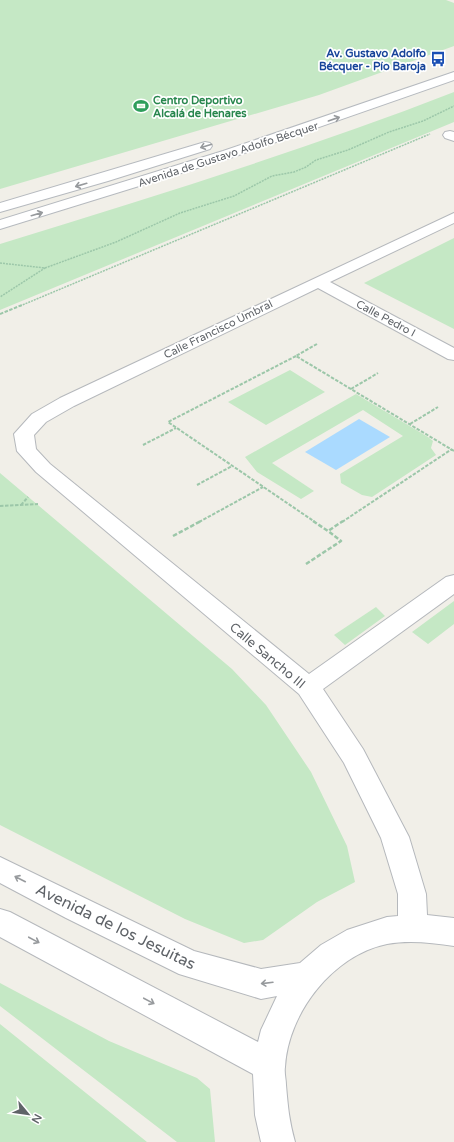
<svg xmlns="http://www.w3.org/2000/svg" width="454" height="1142" font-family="'Varela Round',sans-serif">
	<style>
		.green { fill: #c5e8c5 }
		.water { fill: #aadaff }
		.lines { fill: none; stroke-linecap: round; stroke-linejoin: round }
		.street-casing { stroke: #b5b8bc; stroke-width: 2 }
		.secondary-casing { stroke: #b6babf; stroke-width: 2 }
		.path-far2 { stroke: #9cc7a9; stroke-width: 1.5; stroke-dasharray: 2 1; stroke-linecap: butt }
		.path-far1 { stroke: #9cc7a9; stroke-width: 2; stroke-dasharray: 3.5 1.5; stroke-linecap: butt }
		.path { stroke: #9cc7a9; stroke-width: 2.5; stroke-dasharray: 4.5 2; stroke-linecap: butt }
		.street { fill: #fff; fill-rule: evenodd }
		.secondary { fill: #fff; fill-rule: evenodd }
		.oneway { stroke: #979a9d }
		.labels { text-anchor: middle; stroke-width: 3.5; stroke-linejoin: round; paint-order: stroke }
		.far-transit-label { font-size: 11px; font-weight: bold; fill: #164399; stroke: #fff; text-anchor: end }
		.far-leisure-label { font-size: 11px; font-weight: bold; fill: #27864d; stroke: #fff; text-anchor: start }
		.far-street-label { font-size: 11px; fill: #5f6368; stroke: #fff }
		.street-label { font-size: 13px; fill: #5f6368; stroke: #fff }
		.near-street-label { font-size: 16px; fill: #5f6368; stroke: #fff }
	</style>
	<rect width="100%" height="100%" fill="#f1efe8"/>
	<path class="green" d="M0,0h446l8,3v43l-135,49 -319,94z
		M454,92v30l-454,188v-66c152,-47 305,-94 454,-152z
		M454,238v91l-90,-46z
		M290,370l35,22 -59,33 -38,-23z
		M356,394l72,43 5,4 -2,7 5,7 -64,42 -10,-2 -21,-12 -1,-9 63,-38 -40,-26 -91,53 42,28 -13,8 -44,-27 -12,-15z
		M0,473l232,196 34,36 45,67 36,74 8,36 -38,20 -54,38 -19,3 -59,-24 -185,-94z
		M454,601v23l-26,20 -16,-12z
		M376,607l9,9 -40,29 -11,-10z
		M0,983l109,58 88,37 13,11 5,53h-38l-177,-136z
		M0,1024l147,118h-147z"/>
	<path class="water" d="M359,419l31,18 -54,33 -31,-18z"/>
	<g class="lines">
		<g class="street-casing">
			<path id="street" d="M450,131l4,1v9l-9,-3 -2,-3 2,-3z
				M454,213v10l-124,59 124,66v12l-6,-1 -130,-71 -244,118 -28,16 -12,13 2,14 14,15 259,210 137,-97 8,-2v19l-131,95 40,60 46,88 17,57 1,21 27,3v28c-22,-3 -44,-6 -67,-2 -54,11 -99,69 -102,123 -1,6 1,12 1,18 2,23 3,35 9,57h-34l-6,-27 -2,-41 -253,-137v-28l10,3 248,130 3,-12 16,-34 -16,3 -82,-25 -113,-56 -66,-35v-26l194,94 67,18 39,-6 21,-18 26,-15 40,-13 11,-1v-22l-17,-56 -37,-75 -45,-69 -263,-222 -19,-21 -3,-17 18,-20 28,-16z"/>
		</g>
		<g class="secondary-casing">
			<path id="secondary" d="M454,72v8l-221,77 -233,72v-9l223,-69z
				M205,142l5,1 2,3 -2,3 -102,32 -108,31v-9z"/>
		</g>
		<path class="path-far2" d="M0,263l45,5 -45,29
			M45,268l71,-26 64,-29 54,-17 38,-20 22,-4 12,-5 10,-7 32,-10 41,-18 34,-11 31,-15
			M20,306l410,-172"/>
		<path class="path-far1" d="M0,314l22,-9
			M317,344l-21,12 158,95
			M296,356l-128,66 147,100
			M351,389l27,-16
			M410,424l28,-17
			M143,445l33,-17
			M197,485l35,-19
			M21,505l7,-8
			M0,506l38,-2
			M199,522l64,-35
			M342,522l110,-73"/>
		<path class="path" d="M313,521l15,10 15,-10
			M173,536l28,-15
			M306,564l35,-23 -13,-10"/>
		<use href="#street" class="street"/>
		<use href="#secondary" class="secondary"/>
	</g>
	<defs><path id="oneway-shaft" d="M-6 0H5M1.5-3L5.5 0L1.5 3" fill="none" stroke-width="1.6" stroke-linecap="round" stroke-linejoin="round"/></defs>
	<g class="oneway">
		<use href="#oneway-shaft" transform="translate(334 119) rotate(-19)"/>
		<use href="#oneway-shaft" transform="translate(206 146) rotate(163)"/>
		<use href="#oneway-shaft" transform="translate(81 185) rotate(164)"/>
		<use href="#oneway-shaft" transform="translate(37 214) rotate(-16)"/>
		<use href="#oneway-shaft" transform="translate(20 879) rotate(-153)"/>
		<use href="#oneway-shaft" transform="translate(34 940) rotate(28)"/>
		<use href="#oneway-shaft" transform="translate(267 983) rotate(173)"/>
		<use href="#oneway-shaft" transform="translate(149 1001) rotate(28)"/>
	</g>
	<defs>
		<g id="bus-bare" transform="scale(1.2)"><path d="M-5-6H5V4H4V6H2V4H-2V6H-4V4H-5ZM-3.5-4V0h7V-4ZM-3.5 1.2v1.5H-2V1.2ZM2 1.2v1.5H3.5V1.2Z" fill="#1a4fb4" stroke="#fff" stroke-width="2.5" paint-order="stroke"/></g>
		<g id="stadium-bare" transform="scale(1.2)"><path d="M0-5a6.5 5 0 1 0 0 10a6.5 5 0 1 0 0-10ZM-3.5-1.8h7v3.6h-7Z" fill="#2e9e5b" stroke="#fff" stroke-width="2.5" paint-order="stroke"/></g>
	</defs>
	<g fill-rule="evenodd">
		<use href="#bus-bare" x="438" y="59"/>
		<use href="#stadium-bare" x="141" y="106"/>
	</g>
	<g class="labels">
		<g class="far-transit-label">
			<text x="426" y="57">Av. Gustavo Adolfo<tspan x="426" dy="13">Bécquer - Pío Baroja</tspan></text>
		</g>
		<g class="far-leisure-label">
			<text x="153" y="104">Centro Deportivo<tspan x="153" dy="13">Alcalá de Henares</tspan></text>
		</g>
		<g class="far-street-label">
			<text transform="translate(228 154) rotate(-18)" y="4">Avenida de Gustavo Adolfo Bécquer</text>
			<text transform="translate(386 318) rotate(28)" y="4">Calle Pedro I</text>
			<text transform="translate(218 329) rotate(-26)" y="4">Calle Francisco Umbral</text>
		</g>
		<g class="street-label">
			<text transform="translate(268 655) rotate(40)" y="5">Calle Sancho III</text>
		</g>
		<g class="near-street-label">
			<text transform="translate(116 926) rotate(26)" y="6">Avenida de los Jesuitas</text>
		</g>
	</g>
	<g transform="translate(28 1114) rotate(119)" stroke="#ffffff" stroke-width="3" paint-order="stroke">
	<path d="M0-3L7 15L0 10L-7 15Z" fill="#5f6368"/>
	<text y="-6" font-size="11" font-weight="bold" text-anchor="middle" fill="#5f6368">N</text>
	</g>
</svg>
